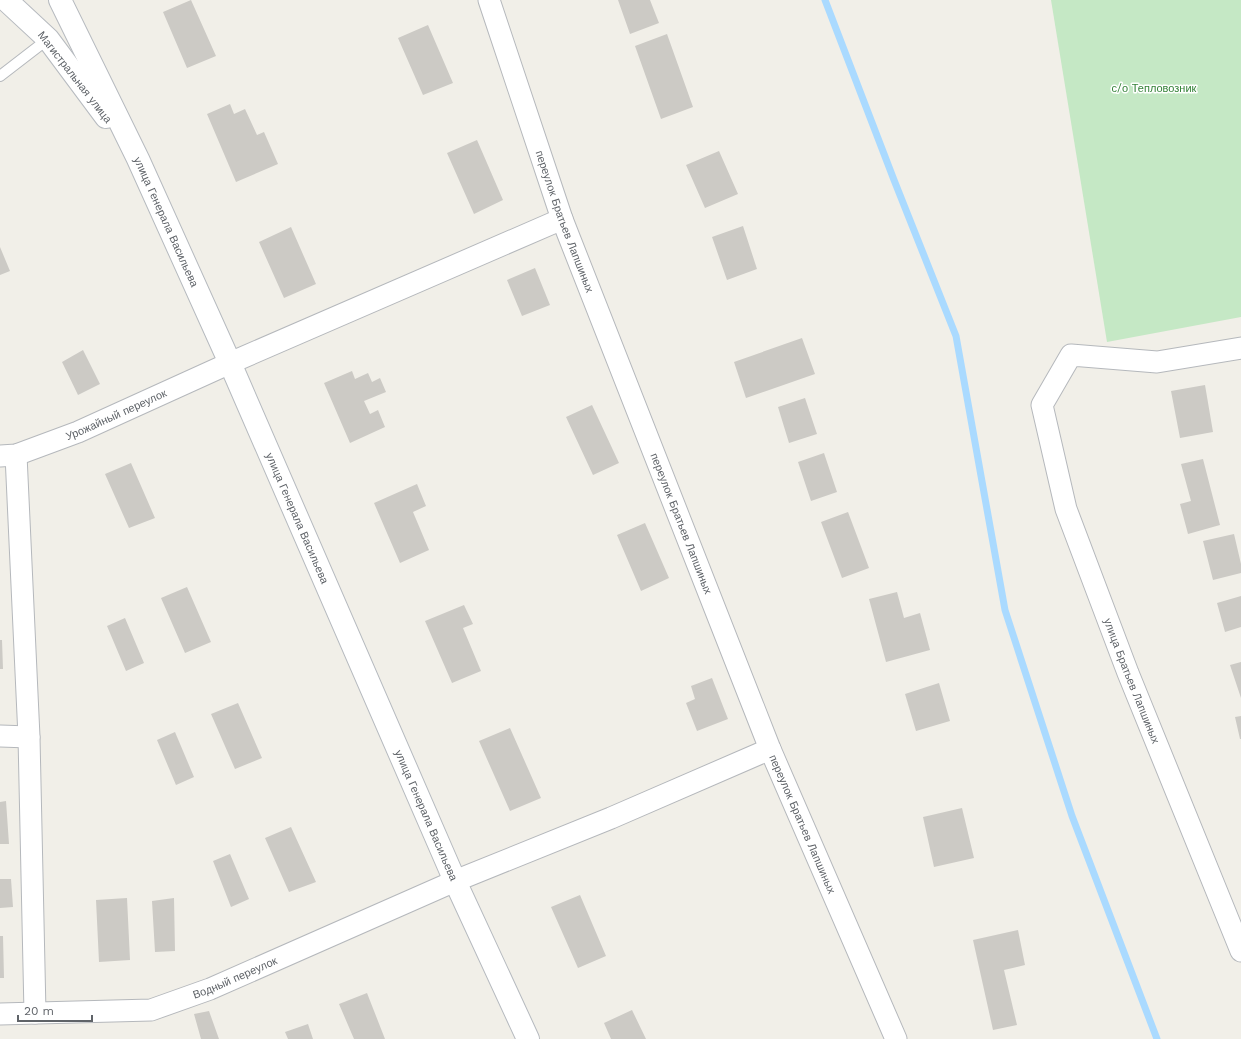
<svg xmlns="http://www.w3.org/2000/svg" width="1241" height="1039" font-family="'Work Sans',sans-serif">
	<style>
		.green { fill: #c5e8c5 }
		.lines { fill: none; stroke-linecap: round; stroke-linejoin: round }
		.stream { stroke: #aadaff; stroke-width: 7 }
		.building { fill: #cccac5 }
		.service-casing { stroke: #b5b8bc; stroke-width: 12 }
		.minor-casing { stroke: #b5b8bc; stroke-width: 23 }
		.secondary-casing { stroke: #b6babf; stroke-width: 24 }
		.service { stroke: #fff; stroke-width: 10 }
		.minor { stroke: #fff; stroke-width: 21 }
		.secondary { stroke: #fff; stroke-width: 22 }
		.labels { text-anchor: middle; stroke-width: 3; stroke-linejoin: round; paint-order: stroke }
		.street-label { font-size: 11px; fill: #5f6368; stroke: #fff }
		.park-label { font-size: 11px; fill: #348238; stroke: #fff }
	</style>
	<rect width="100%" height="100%" fill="#f1efe8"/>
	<path class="green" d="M1051,0h190v317l-134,25z"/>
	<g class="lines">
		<path class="stream" d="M825,0l69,180 62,156 49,274 67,206 85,223"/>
	</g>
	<path class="building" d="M191,0l25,56 -29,12 -24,-56z
		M618,0h32l9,23 -29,11z
		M428,25l25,58 -30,12 -25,-57z
		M667,34l26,73 -32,12 -26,-73z
		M230,104l4,10 11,-5 12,26 7,-3 14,32 -42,18 -29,-68z
		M477,140l26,60 -29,14 -27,-61z
		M719,151l19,43 -33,14 -19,-43z
		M743,226l14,43 -30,11 -15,-43z
		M291,227l25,57 -32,14 -25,-56z
		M0,247l10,24 -10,4z
		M535,268l15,37 -28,11 -15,-36z
		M802,338l13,36 -69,24 -12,-36z
		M83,350l17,34 -22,11 -16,-33z
		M352,371l3,8 13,-6 4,9 8,-4 6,14 -22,9 6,13 8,-4 7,17 -35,16 -26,-60z
		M1205,385l8,47 -33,6 -9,-47z
		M805,398l12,36 -28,9 -11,-36z
		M592,405l27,58 -26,12 -27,-58z
		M824,453l13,39 -26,9 -13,-39z
		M1203,459l17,66 -32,9 -8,-30 11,-3 -10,-37z
		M131,463l24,55 -26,10 -24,-54z
		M417,484l9,22 -13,6 16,38 -29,13 -26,-60z
		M848,512l21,56 -27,10 -21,-56z
		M645,523l24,55 -28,13 -24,-56z
		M1234,534l7,30v9l-28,7 -10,-39z
		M187,587l24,55 -26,11 -24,-55z
		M897,592l7,26 16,-5 10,37 -44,12 -17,-63z
		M1241,596v31l-16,5 -8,-29z
		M464,605l9,19 -10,4 18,43 -29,12 -27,-62z
		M125,618l19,45 -18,8 -19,-45z
		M0,640h2l1,29h-3z
		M1241,662v36l-11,-33z
		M712,678l16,41 -31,12 -11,-28 9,-4 -4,-13z
		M939,683l11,38 -34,10 -11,-37z
		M238,703l24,55 -27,11 -24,-55z
		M1241,716v23h-1l-5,-22z
		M510,728l31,70 -31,13 -31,-70z
		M175,732l19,45 -18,8 -19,-45z
		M6,801l3,43h-9v-42z
		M962,808l12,50 -40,9 -11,-50z
		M291,827l25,55 -27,10 -24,-54z
		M230,854l19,45 -18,8 -18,-46z
		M0,879h11l2,28 -13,1z
		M580,895l26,61 -28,12 -27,-61z
		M127,898l3,62 -31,2 -3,-62z
		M174,898l1,53 -20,1 -3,-51z
		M1018,930l7,35 -21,5 13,55 -24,5 -20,-90z
		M0,936h3l1,42h-4z
		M367,993l18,46h-31l-15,-35z
		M632,1010l14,29h-35l-7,-16z
		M209,1011l10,28h-18l-7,-25z
		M308,1024l5,15h-25l-3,-7z"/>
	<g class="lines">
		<g class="service-casing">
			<path id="service" d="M0,76l48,-37"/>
		</g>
		<g class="minor-casing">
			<g id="minor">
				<path id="s1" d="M489,0l73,219 208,530 126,290"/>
				<path id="s2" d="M1241,348l-84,14 -86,-7 -29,50 24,104 62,164 113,278"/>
				<path d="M16,455l13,282 6,276"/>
				<path id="s3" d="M0,456l16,-1 62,-23 152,-69 332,-144"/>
				<path d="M0,736l29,1"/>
				<path id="s4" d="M0,1014l151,-4 59,-21 245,-108 156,-63 159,-69"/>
			</g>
		</g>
		<g class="secondary-casing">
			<g id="secondary">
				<path d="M6,0l42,39 58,78"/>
				<path id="s5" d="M60,0l78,159 92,204 225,518 73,158"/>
			</g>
		</g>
		<use href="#service" class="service"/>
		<use href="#minor" class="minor"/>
		<use href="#secondary" class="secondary"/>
	</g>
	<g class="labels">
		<g class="street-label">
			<text transform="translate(75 77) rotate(52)" y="4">Магистральная улица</text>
			<text dy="4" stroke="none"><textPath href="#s1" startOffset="234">переулок Братьев Лапшиных</textPath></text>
			<text dy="4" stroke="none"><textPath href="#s5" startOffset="246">улица Генерала Васильева</textPath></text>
			<text dy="4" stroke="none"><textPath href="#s3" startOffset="124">Урожайный переулок</textPath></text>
			<text dy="4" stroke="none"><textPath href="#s5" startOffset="570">улица Генерала Васильева</textPath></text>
			<text dy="4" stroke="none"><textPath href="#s1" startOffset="558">переулок Братьев Лапшиных</textPath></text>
			<text dy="4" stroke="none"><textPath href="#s2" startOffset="520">улица Братьев Лапшиных</textPath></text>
			<text dy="4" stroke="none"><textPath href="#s5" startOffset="894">улица Генерала Васильева</textPath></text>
			<text dy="4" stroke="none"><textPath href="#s1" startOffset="882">переулок Братьев Лапшиных</textPath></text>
			<text dy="4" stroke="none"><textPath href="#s4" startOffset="241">Водный переулок</textPath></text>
		</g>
		<g class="park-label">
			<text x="1154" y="92">с/о Тепловозник</text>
		</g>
	</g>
	<path d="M18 1015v6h74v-6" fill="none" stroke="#5f6368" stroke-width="2"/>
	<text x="24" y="1015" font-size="12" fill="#5f6368" stroke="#ffffff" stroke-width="3" paint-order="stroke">20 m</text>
</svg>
